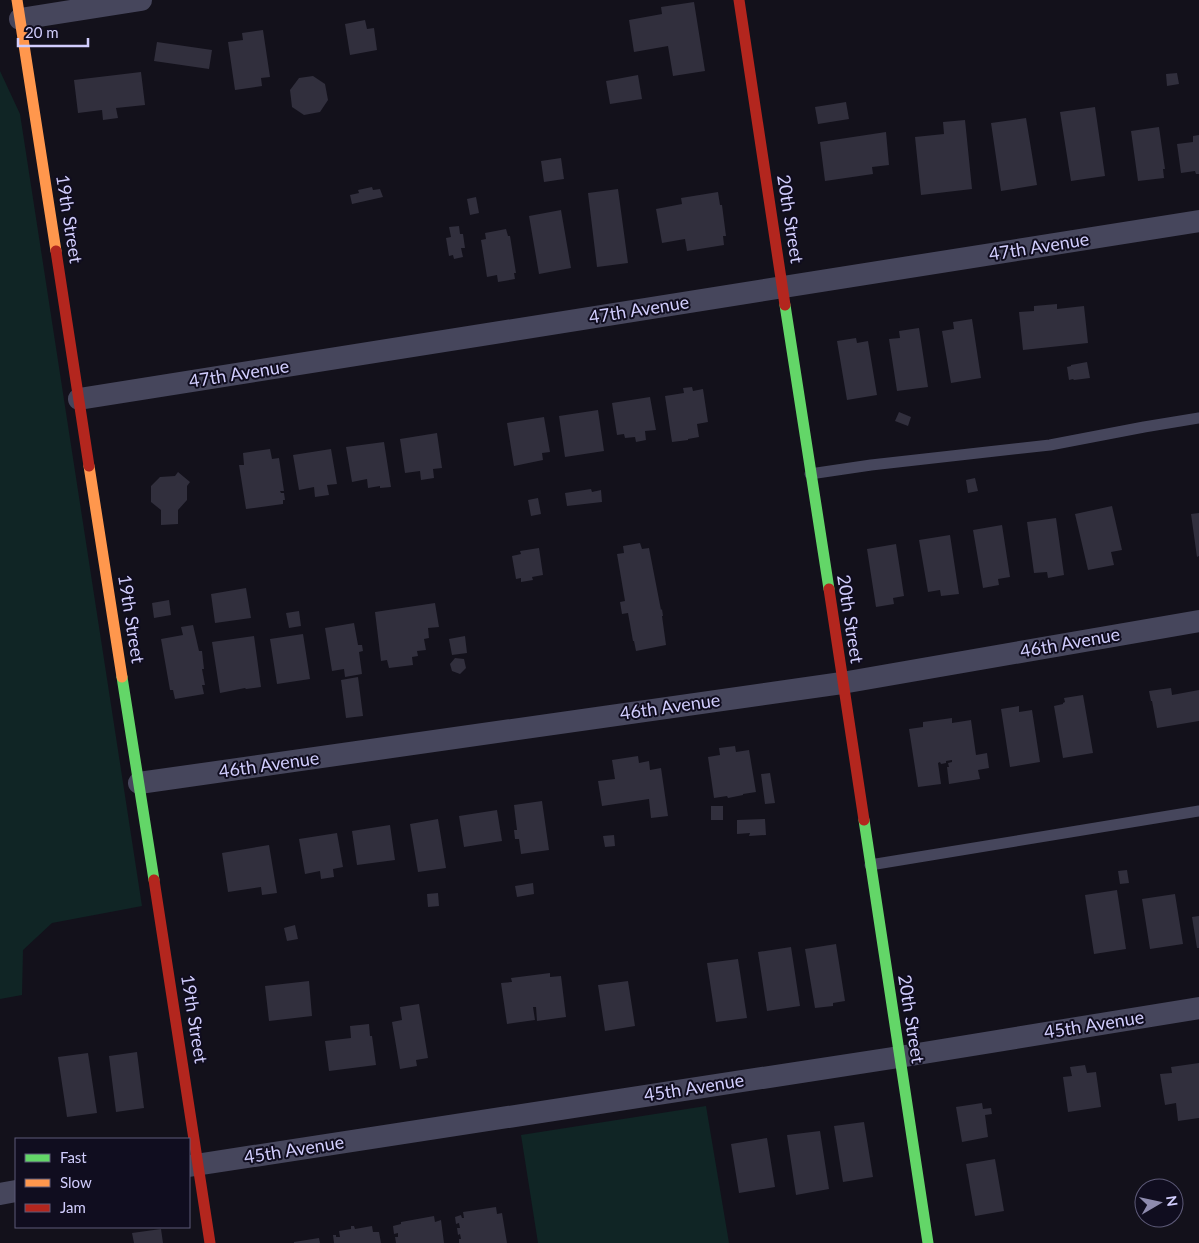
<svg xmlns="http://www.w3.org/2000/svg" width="1199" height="1243" font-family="Lato,sans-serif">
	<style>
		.green { fill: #102525 }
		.building { fill: #312f3d }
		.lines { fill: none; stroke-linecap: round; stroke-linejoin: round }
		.lane { stroke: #46465c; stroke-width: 11 }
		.street { stroke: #46465c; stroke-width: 22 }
		.fast { stroke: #63d668; stroke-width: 11 }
		.slow { stroke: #ff974d; stroke-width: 11 }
		.jam { stroke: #b3261e; stroke-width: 11 }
		.labels { text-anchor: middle; stroke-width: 4; stroke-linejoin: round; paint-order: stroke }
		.street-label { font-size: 18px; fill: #d1cdfd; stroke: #100d1f }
	</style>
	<rect width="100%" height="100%" fill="#13111b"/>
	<path class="green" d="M0,71l20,43 122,792 -90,17 -29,27 -1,45 -22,4z
		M706,1106l23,137h-191l-17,-108z"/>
	<path class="building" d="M694,2l11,69 -32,5 -5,-30 -34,6 -5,-32 33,-6 -1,-7z
		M365,20l2,9 7,-1 3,22 -27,5 -5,-31z
		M263,30l7,47 -9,1 1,8 -27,4 -7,-48 15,-2 -1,-7z
		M157,42l55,8 -3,19 -55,-8z
		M141,72l4,33 -29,3 2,10 -15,2 -1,-10 -24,3 -4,-33z
		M1177,73l2,11 -12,2 -1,-12z
		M638,75l4,24 -32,5 -4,-23z
		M313,76l12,8 3,16 -8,12 -16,3 -12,-8 -2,-17 9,-12z
		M846,102l3,17 -31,5 -3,-17z
		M1095,107l10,69 -34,5 -11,-69z
		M1026,118l11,67 -36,6 -10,-68z
		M965,120l7,69 -51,6 -6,-58 29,-3 -1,-12z
		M1159,127l6,42h-2l1,9 -26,3 -7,-50z
		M886,132l3,33 -17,2 1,7 -48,7 -5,-39z
		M1199,135v39h-3l-1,-3 -14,2 -4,-29 16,-2v-6z
		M561,158l3,21 -20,3 -3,-21z
		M372,187l1,3 7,-1 3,8 -31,7 -2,-9 9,-2 -1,-3z
		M618,189l10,74 -31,4 -9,-74z
		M718,192l2,13h2l4,31h-3l1,9 -37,6 -2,-12 -23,4 -6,-34 26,-5 -1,-6z
		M476,197l3,16 -9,2 -3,-16z
		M561,210l10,58 -32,6 -10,-58z
		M459,226l1,8h3l2,14h-4l2,9 -9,2 -1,-4 -4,1 -3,-18 5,-1 -2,-10z
		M506,229l2,7h2l6,37h-2l1,6 -17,3 -1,-7 -10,2 -6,-37 5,-1 -1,-6z
		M1057,304v5l27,-3 4,37 -65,7 -4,-38 15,-1v-5z
		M972,319l9,59 -30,5 -9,-52 12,-2 -1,-7z
		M919,328l9,59 -31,4 -8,-52 11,-1 -1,-7z
		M856,338l1,5 11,-2 9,54 -30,5 -10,-59z
		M1087,362l3,16 -16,2 -1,-1 -4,1 -2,-13 4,-1v-1z
		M692,387l1,4 10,-2 5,33 -11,2 2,13 -11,2v1l-16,2 -7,-46 19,-3 -1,-5z
		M650,397l6,33 -11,1 1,9 -10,2 -1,-5 -10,1 -1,-4 -7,1 -5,-32z
		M598,410l6,41 -39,6 -6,-41z
		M899,412l12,5 -3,9 -13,-5z
		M544,417l6,35 -8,1 1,7 -29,6 -7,-43z
		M437,433l5,35 -9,1 1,9 -13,2 -1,-9 -15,2 -5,-34z
		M384,442l7,45 -11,1v-2l-12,2 -1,-9 -15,3 -6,-35z
		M270,449l2,10 7,-1 5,33h-4l1,2h3l1,7h-2v4l-37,5 -7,-44h5l-1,-12z
		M331,449l6,35 -10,1 2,10 -14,2 -1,-10 -15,3 -6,-35z
		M178,472l12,10 -3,4v14l-9,10v14l-17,1v-15l-10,-8v-16l9,-9 15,-1z
		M975,478l3,13 -10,2 -2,-13z
		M591,489l1,3 9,-2 1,12 -35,4 -2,-13z
		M538,498l3,16 -10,2 -3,-16z
		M1112,506l10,44 -11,2 3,13 -26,5 -13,-56z
		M1199,513v43l-2,1 -6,-43z
		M1056,518l8,57 -16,3 -1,-6 -13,1 -7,-51z
		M1002,525l8,52 -12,2 1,6 -16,3 -10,-58z
		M950,535l9,59 -18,2 -1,-6 -12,2 -9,-52z
		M640,543l2,6 7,-1 12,62 1,-1 1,7h-1l4,29 -30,6 -2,-10h-1l-5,-28 -6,1 -2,-12 5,-1 -8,-47 7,-1 -1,-7z
		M896,544l8,52 -11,2 1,6 -18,3 -9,-58z
		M539,548l4,27 -11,2 1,3 -12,2v-4l-5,1 -4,-23 9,-2 -1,-3z
		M246,588l5,30 -36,5 -4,-29z
		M169,600l2,15 -17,3 -2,-15z
		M435,603l4,24 -11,1 1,10 -5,1 2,11 -9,1 1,5 -6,1 1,8 -24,3 -2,-8 -6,1 -6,-49z
		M299,611l2,15 -12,2 -3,-15z
		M354,623l4,22h4l1,6 -4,1 3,22 -17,3 -1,-8 -12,2 -7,-43z
		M193,625l6,26h3l2,18h-2l3,16h-3l2,9 -29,5 -2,-9h-3l-9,-51 22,-4 -2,-8z
		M303,634l7,45 -33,5 -7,-45z
		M254,636l7,51 -15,2 -1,-1 -25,5 -8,-51z
		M465,636l2,17 -15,2 -3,-16z
		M455,658l9,1 2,9 -6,6 -8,-3 -2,-7z
		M358,677l5,39 -17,2 -5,-38z
		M1171,688l1,7 27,-5v31l-42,7 -5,-27h-1l-2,-10z
		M1083,695l10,58 -30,5 -9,-52 9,-2v-1l2,-1 -1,-4z
		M1019,706v6l13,-2 8,52 -30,5 -9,-58z
		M952,718v5l19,-3 5,35 11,-2 2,15 -11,2 2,9 -31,5 -2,-17h2l-1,-4 4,-1v-2l-6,1v2l-5,1 -1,-2 -2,1 3,21 -23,3 -9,-58 14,-2v-5z
		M735,746l1,6 13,-2 7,42 -13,2v1l-15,3 -1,-2 -13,2 -6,-41 12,-2 -1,-7z
		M638,756l1,7 10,-2 1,9 11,-2 7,48 -17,2 -2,-19 -47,7 -4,-25 17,-2 -3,-19z
		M770,773l5,30 -10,1 -4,-30z
		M542,801l7,49 -28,4 -2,-15h-4l-1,-9h3l-3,-25z
		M711,806h12v14h-12z
		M497,810l5,31 -38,6 -5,-31z
		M438,819l8,49 -28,4 -8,-48z
		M765,819l1,16 -17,1 1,-3 -13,1v-14z
		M390,825l5,35 -38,5 -5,-34z
		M337,833l6,34 -10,2 1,8 -13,2 -1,-8 -15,3 -6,-35z
		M614,835l1,11 -10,1 -2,-11z
		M269,845l8,48 -15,2 -1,-8 -33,5 -6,-39z
		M1127,870l2,13 -9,1 -2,-13z
		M533,883l1,11 -17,3 -2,-11z
		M1117,890l9,59 -32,5 -9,-59z
		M438,893l1,13 -11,1 -1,-13z
		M1175,894l8,50 -33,5 -8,-50z
		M1199,916v32h-2l-5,-31z
		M295,925l3,14 -11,2 -3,-13z
		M836,944l9,57 -12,2v3l-18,2 -10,-59z
		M791,947l9,59 -33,5 -9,-59z
		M738,959l9,59 -31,4 -9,-59z
		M550,973v4l11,-1 5,41 -29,4 -1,-14h-3l2,13 -28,4 -6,-41 11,-1 -1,-4z
		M309,981l3,35 -43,5 -4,-35z
		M628,981l7,45 -30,5 -7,-46z
		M419,1004l9,54 -12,2 1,6 -17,3 -8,-47 10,-2 -2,-13z
		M369,1024l1,12h2l4,29 -47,6 -4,-30 26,-3 -1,-12z
		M137,1052l7,56 -28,4 -7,-56z
		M88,1053l9,60 -30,4 -9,-60z
		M1199,1063v55l-21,3 -2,-18 -11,2 -5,-31 12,-1 -1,-6z
		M1085,1065l2,8 9,-1 5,35 -33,5 -5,-35 9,-1 -2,-9z
		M982,1103l1,6 8,-1 1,6 -7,1 3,22 -26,5 -6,-35z
		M864,1122l9,55 -30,5 -9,-56z
		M820,1131l9,58 -33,6 -9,-60z
		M767,1138l8,49 -36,6 -8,-49z
		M995,1159l9,52 -29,5 -9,-52z
		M496,1207l1,7 5,-1 5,30h-48v-4h2l-1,-5 -2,1 -1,-7h3l-1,-5 -3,1 -1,-7 6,-2 1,3h2l-1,-6z
		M434,1216l1,6 6,-2 3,23h-48l-1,-6h3v-4l-4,1 -1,-8 8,-2v-2z
		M351,1226h3l1,3 17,-3 1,6h6l2,11h-47l-1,-8h3v2h4l-1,-6 12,-2z
		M161,1229l2,14h-29l-2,-10z
		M319,1238l1,5h-26v-1z"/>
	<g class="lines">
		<path class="lane" d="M810,474l61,-9 179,-20 94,-18 55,-9
			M870,865l329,-54"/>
		<path class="street" d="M20,19l121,-19
			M79,399l1120,-178
			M139,783l703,-100 357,-62
			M189,1166l710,-109 300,-49
			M0,1194l16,-3"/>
		<path class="fast" d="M785,305l44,284
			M122,677l32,203
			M864,820l64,423"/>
		<path class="slow" d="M17,0l39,251
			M89,466l33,211"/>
		<path class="jam" d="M739,0l46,305
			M56,251l33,215
			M829,589l35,231
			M154,880l56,363"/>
	</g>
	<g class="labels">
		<g class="street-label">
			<text transform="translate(69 219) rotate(81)" y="6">19th Street</text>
			<text transform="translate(790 219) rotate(81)" y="6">20th Street</text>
			<text transform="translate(1039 247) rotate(-9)" y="6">47th Avenue</text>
			<text transform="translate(639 310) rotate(-9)" y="6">47th Avenue</text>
			<text transform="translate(239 374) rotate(-9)" y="6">47th Avenue</text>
			<text transform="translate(131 619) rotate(81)" y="6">19th Street</text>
			<text transform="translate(850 619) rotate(81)" y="6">20th Street</text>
			<text transform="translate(1070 643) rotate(-10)" y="6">46th Avenue</text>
			<text transform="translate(670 707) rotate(-8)" y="6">46th Avenue</text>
			<text transform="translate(269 765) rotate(-8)" y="6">46th Avenue</text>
			<text transform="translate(194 1019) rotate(81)" y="6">19th Street</text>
			<text transform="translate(911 1019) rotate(81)" y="6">20th Street</text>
			<text transform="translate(1094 1025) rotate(-9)" y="6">45th Avenue</text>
			<text transform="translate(694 1088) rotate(-9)" y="6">45th Avenue</text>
			<text transform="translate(294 1150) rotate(-9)" y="6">45th Avenue</text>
		</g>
	</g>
	<rect x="15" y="1138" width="175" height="90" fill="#100d1f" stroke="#5d5a78"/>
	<rect x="25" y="1154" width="25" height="8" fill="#63d668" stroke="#5d5a78"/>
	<text x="60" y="1163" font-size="15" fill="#d1cdfd">Fast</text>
	<rect x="25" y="1179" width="25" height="8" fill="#ff974d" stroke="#5d5a78"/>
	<text x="60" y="1188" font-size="15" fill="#d1cdfd">Slow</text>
	<rect x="25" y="1204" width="25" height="8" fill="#b3261e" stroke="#5d5a78"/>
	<text x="60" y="1213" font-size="15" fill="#d1cdfd">Jam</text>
	<g transform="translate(1159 1203) rotate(81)"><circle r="24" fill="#100d1f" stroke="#5d5a78"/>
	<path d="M0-4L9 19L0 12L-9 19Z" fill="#8e8bae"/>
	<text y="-8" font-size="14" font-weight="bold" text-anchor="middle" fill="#d1cdfd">N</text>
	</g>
	<path d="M18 38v8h70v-8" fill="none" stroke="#d1cdfd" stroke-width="2.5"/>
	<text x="25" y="38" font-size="15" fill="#d1cdfd" stroke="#100d1f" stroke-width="4" paint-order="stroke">20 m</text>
</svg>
